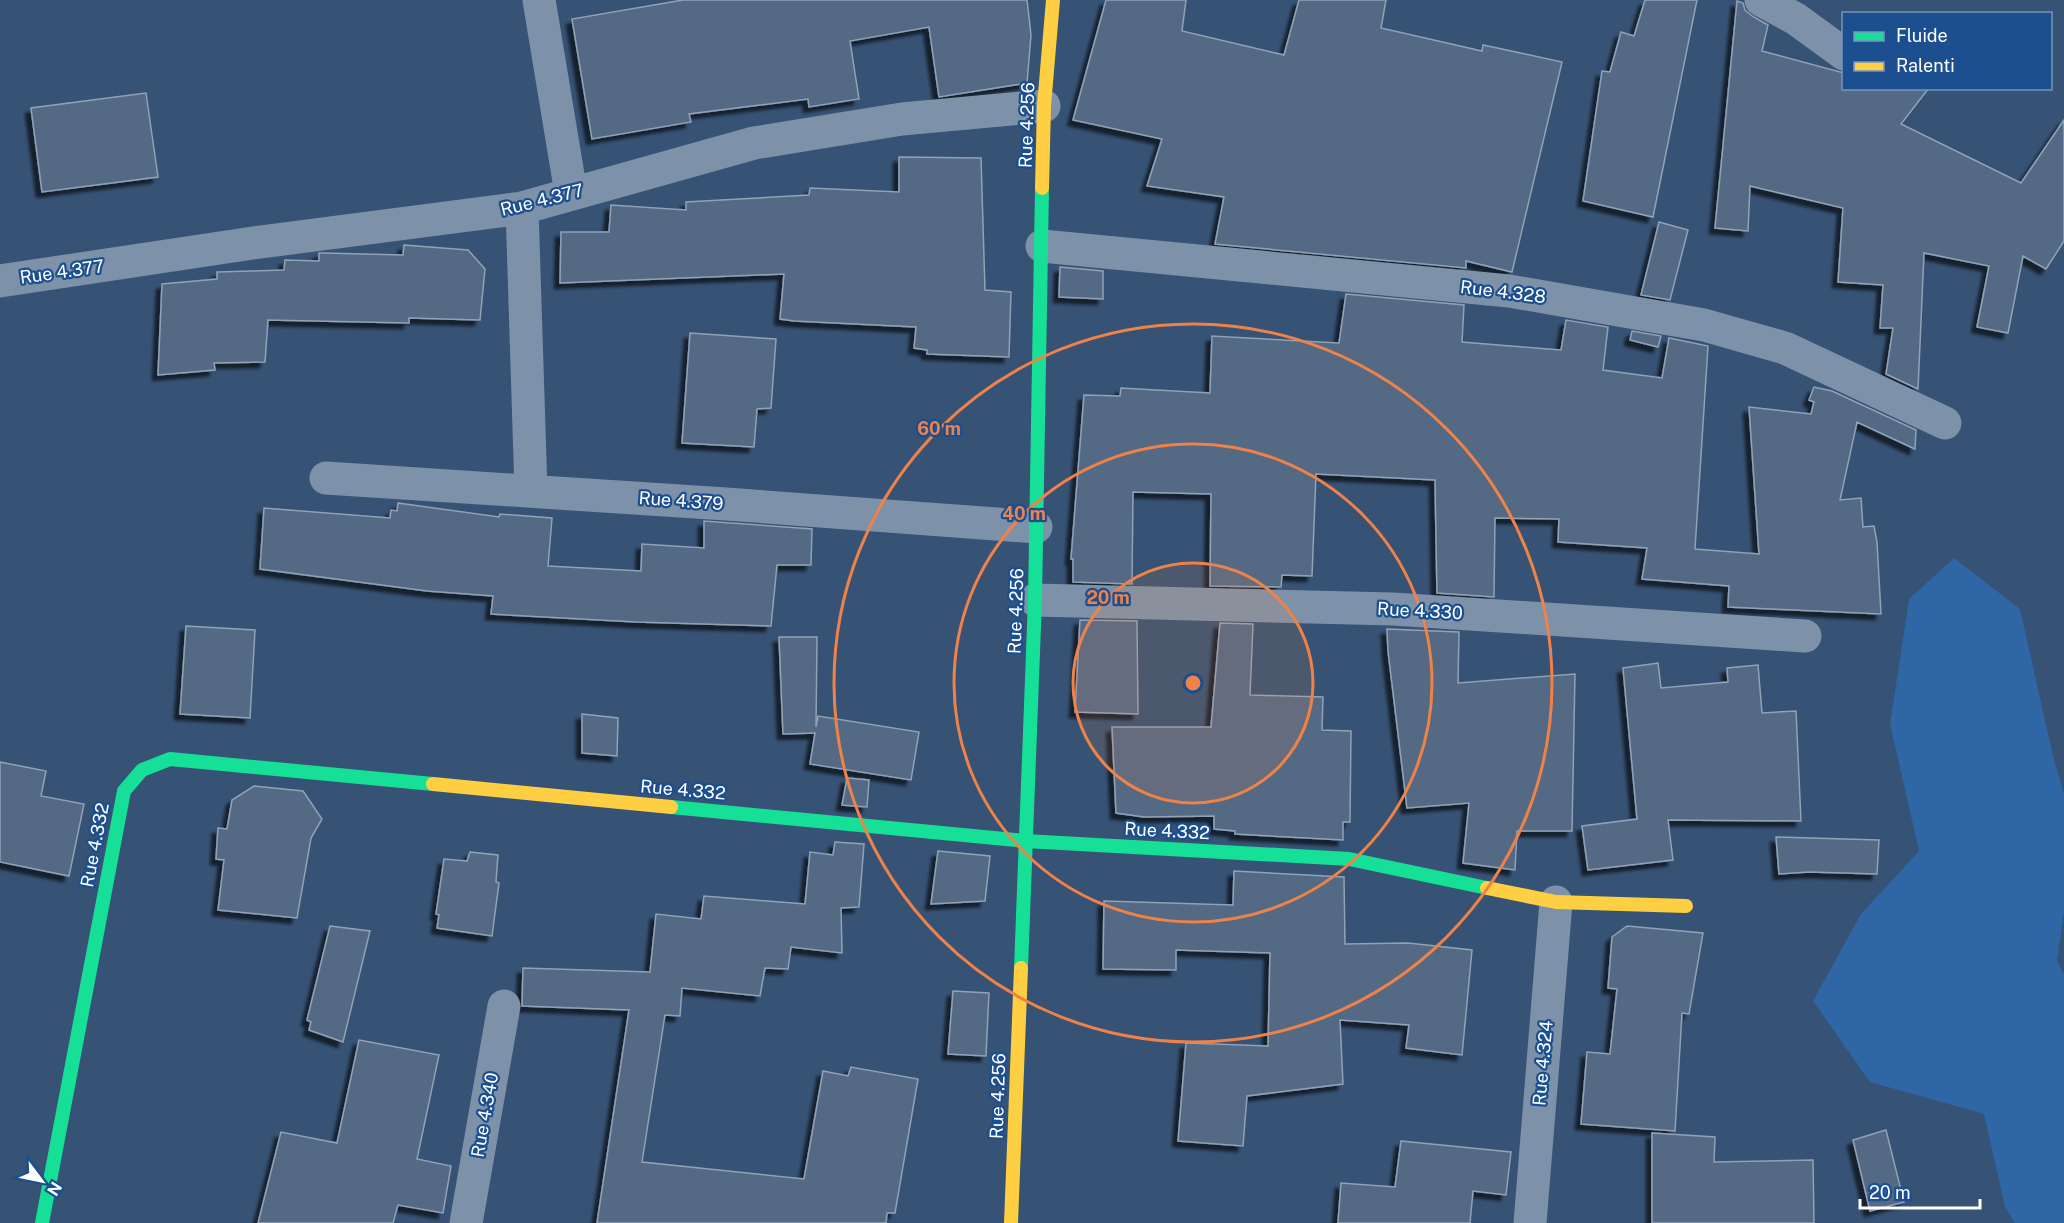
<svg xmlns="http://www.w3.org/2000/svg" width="2064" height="1223" font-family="'Public Sans',sans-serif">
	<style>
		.green { fill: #2f66a5 }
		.building { fill: #526984; stroke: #92a2b6; stroke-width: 1.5; filter: url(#shadow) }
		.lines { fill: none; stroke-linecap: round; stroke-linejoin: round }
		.street { stroke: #7d92a8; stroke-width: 33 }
		.fast { stroke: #16e098; stroke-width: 14 }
		.slow { stroke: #ffcf43; stroke-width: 14 }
		.ring { fill: none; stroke: #ee8249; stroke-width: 3 }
		.labels { text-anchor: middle; stroke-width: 4.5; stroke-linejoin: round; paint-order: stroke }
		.street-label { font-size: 18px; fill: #fff; stroke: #1b4f8f }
		.centre { fill: #ee8249; stroke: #1b4f8f; stroke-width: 3 }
		.ring-label { font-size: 18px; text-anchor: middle; font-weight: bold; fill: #ee8249; stroke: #1b4f8f; stroke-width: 4.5; stroke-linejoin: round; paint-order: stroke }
	</style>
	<defs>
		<filter id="shadow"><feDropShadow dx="-5.5" dy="5.5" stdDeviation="1.5" flood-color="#0009"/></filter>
	</defs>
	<rect width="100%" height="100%" fill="#365274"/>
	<path class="green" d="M1954,558l66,51 33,147 11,38v118l-7,48 7,15v248h-49l-10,-16 -21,-93 -114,-32 -57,-81 48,-87 58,-63 -29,-127 19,-125z"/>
	<path class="building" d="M683,0h344l4,35 -4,48 -88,14 -10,-70 -79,14 9,58 -50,8 -1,-8 -119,15 2,8 -99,17 -20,-120z
		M1106,0h80l-4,31 102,24 15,-55h87l-5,28 101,23 1,-6 79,17 -50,210 -46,-11v7l-251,-24 9,-47 -77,-11 15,-47 -89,-19z
		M1645,0h52l-44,217 -70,-16 19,-130 8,1 11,-40 13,4z
		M1737,1l6,2 2,7 7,6 16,9 -6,26 82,22v15h85l-28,36 120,59 43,-63v121l-18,28 -23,-13 -15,77 -31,-6 12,-61 -65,-13 -6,136 -32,-15 7,-46h-13l3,-43 -45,-3 5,-74 -93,-22 -2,45 -33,-3z
		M146,93l12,84 -116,15 -11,-84z
		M899,157l82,1 4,132 26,2 -2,65 -82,-3v-4l-13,-2 2,-21 -122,-6 -14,-2 4,-45 -224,9 1,-51h48l2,-27 75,5v-8l123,-7 1,-7 89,4z
		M1659,222l29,8 -18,70 -29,-5z
		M404,245l64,5 17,19 -5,51 -71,-2v5l-141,-3 -3,42 -51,1 1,7 -57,5 4,-91 55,-5v-7l67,-2 1,-10 34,1v-8h5l79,2z
		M1060,267l43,4v28l-44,-2z
		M1346,294l118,11 -2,37 99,8 5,-30 42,7 -5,43 59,8 7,-40 39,8 -13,203 64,5 -10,-147 62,7 3,-12 -5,-2 5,-13 18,4 84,39 -1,19 -58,-27 -17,78 21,-2 2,29 11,-1 3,16 4,72 -153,-7 1,-21 -87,-7 5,-31 -89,-6 1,-23 -64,-1 -1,79 -57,-4 -2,-113 -119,-6 -4,102 -30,-1 -1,12 -71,-1 1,-92 -78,-2 -1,92 -59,-2v-23h-2l13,-164 36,1 1,-8 89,5 2,-57 127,7z
		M1632,331l29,5 -3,11 -28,-7z
		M690,333l86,6 -5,69 -14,1 -3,38 -72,-4z
		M398,503l101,14 1,-3 52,4 -4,48 93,5 1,-27 62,4v-27l108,8 -1,36h-34l-6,61 -135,-4 -145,-8 2,-18 -66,-5 -167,-22 4,-61 126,10 1,-8 6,1z
		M1080,620l57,1 1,93 -63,-2z
		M1220,623l33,1 -3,71 73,2 -1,33 29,1 -1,91h-7v18l-108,-6v-3l-21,-2v-13l-70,1 -28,-4 -4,-86h99z
		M186,626l69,4 -5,88 -70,-4z
		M1387,629l72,3 -1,51 117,-9 -3,157h-55l-2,39 -52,-7 6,-60 -62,5 -19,-157z
		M779,637h38l-1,90 2,-11 101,16 -8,48 -101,-16 5,-31 -32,1z
		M1658,663l3,25 67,-6 -1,-14 31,-3 4,48 34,-2 5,110 -133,-1 5,40 -85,10 -6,-44 55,-7 -14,-151z
		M582,714l36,4 -1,38 -35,-3z
		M0,762l46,9 -5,25 43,8 -15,72 -69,-14z
		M847,778l22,2 -2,27 -25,-2z
		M254,786l49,5 19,28 -11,19 -14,80 -79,-8 6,-50 -8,-1 2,-31 9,1 5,-29z
		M1776,837l103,3 -2,34 -68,-2 -30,2z
		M835,842l29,2 -5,63 -18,1 1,45 -51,-6 -3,22 -23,-1 -5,28 -78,-8 -2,28 -15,-1 -23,147 162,17 19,-108 25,5 3,-9 67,12 -23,134h-8l-1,10h-289l32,-213 -107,-4 1,-38 127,4 6,-58 45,5 3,-23 101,8 5,-52 23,3z
		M938,851l52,5 -5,45 -54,3z
		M470,852l28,3 -2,27 3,1 -7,53 -55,-8 2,-13 -3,-1 8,-55 23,2z
		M1234,871l110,6 1,67 63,-1 64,7 -10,105 -56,-7 3,-23 -69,-5 3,64 -96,12 -4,50 -65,-5 8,-98 82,3 2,-93 -94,-3v20l-73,-1 1,-68 129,4z
		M330,926l40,5 -27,111 -34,-12 2,-8 -4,-2z
		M1627,926l76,7 -14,81 -7,-1 -7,118 -94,-7 6,-72 23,2 7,-65 -9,-1 4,-51z
		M953,991l36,2 -3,63 -38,-2z
		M359,1040l80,15 -22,104 34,7 -8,47 -45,-8 -5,18h-135l23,-91 56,11z
		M1886,1130l18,72 -34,9 -17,-71z
		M1652,1133l63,4 -1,25 99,-2 1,63h-162z
		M1401,1141l110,11 -5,43 -33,-4 -3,32h-132l3,-40 54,4z"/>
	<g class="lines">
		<path class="street" d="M539,0l32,193
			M1761,0l35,19 48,35
			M522,208l9,283
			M1042,246l467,45 195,34 81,23 160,75
			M0,281l253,-38 269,-35 232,-65 148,-24 142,-13
			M326,478l400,26 310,23
			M1035,600l358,9 412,27
			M466,1223l38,-217
			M1530,1223l26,-321"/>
		<path class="fast" d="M671,807l354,34 324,18 138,29
			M1021,968l14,-368 7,-412
			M42,1223l82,-432 18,-21 28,-11 263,25"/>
		<path class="slow" d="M1042,188l2,-82 9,-106
			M433,784l238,23
			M1487,888l69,14 130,4
			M1011,1223l10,-255"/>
	</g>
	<circle cx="1193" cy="683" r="120" fill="#ee8249" fill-opacity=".12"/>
	<g class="ring">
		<circle cx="1193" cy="683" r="120"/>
		<circle cx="1193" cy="683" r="239"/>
		<circle cx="1193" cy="683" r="359"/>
	</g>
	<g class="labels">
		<g class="street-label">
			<text transform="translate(1027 125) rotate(-88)" y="6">Rue 4.256</text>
			<text transform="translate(542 200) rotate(-14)" y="6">Rue 4.377</text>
			<text transform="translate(62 272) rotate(-8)" y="6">Rue 4.377</text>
			<text transform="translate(1503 292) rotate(7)" y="6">Rue 4.328</text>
			<text transform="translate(681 501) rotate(4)" y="6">Rue 4.379</text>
			<text transform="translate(1016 611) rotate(-88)" y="6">Rue 4.256</text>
			<text transform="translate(1420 611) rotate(3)" y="6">Rue 4.330</text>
			<text transform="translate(683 790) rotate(5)" y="6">Rue 4.332</text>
			<text transform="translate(1167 831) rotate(3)" y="6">Rue 4.332</text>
			<text transform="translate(95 845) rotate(-79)" y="6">Rue 4.332</text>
			<text transform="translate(1543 1063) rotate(-85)" y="6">Rue 4.324</text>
			<text transform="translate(998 1096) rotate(-88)" y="6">Rue 4.256</text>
			<text transform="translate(485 1115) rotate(-80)" y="6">Rue 4.340</text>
		</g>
	</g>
	<circle cx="1193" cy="683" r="9" class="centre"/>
	<g class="ring-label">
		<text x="939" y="435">60 m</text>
		<text x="1024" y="520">40 m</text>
		<text x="1108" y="604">20 m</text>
	</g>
	<rect x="1842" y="12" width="210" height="78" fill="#1b4f8f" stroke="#7695bc" stroke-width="1.5"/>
	<rect x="1854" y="32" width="30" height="9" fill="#16e098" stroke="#7695bc" stroke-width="1.5"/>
	<text x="1896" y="42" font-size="18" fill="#ffffff">Fluide</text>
	<rect x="1854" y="62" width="30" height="9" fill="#ffcf43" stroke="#7695bc" stroke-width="1.5"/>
	<text x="1896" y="72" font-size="18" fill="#ffffff">Ralenti</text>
	<g transform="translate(42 1181) rotate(122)" stroke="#1b4f8f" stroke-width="4.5" paint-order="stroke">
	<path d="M0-4.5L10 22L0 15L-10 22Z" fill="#ffffff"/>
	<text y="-9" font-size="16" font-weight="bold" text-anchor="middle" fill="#ffffff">N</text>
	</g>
	<path d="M1860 1199v9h120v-9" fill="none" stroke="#ffffff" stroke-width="3"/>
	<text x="1869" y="1199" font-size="18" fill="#ffffff" stroke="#1b4f8f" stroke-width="4.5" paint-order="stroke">20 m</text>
</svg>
